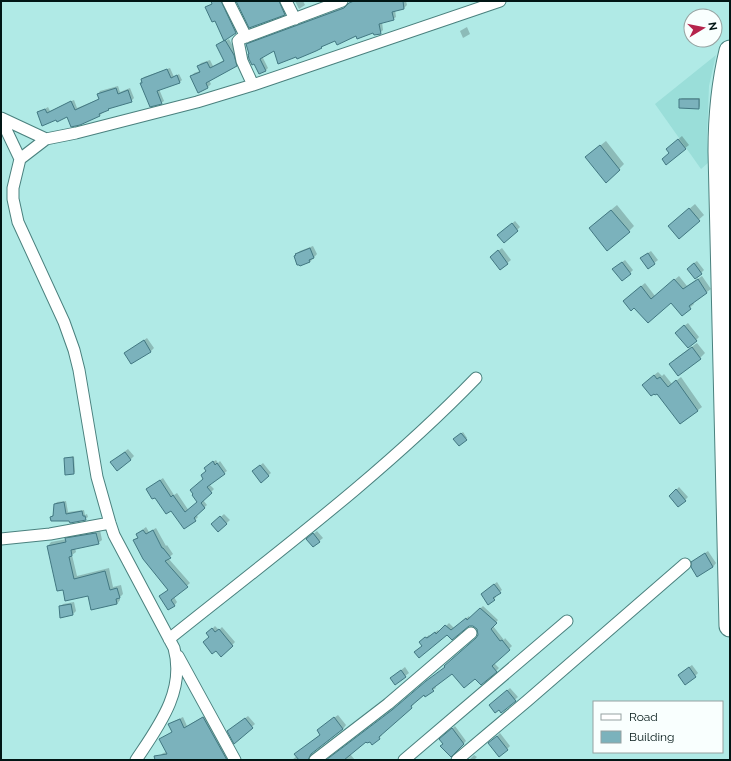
<svg xmlns="http://www.w3.org/2000/svg" width="731" height="761" font-family="Raleway,sans-serif">
	<style>
		.built { fill: #9aded9 }
		.shadow { fill: #0003 }
		.building { fill: #7bb2bc; stroke: #427882 }
		.lines { fill: none; stroke-linecap: round; stroke-linejoin: round }
		.street-casing { stroke: #4a817e; stroke-width: 13 }
		.highway-casing { stroke: #4a817e; stroke-width: 23 }
		.street { stroke: #fff; stroke-width: 11 }
		.highway { stroke: #fff; stroke-width: 21 }
	</style>
	<rect width="100%" height="100%" fill="#b0eae6"/>
	<path class="built" d="M716,55l-7,31 -2,52 2,24 -8,7 -46,-65z"/>
	<path class="shadow" d="M212,1h12l14,29 -2,2 -20,-12 -10,-13 7,-4z
		M237,1h45l5,10 -3,3z
		M295,1h8l2,4 -6,4z
		M350,1h56l1,4 -3,3 -9,2 1,7 -3,2 -11,3 1,8 -3,3 -6,-1 -17,3 -21,5 -12,5 -3,2 -24,9 -23,-6 -12,6 6,12 -3,3 -15,-18 -3,-8 3,-3 99,-37z
		M467,27l3,7 -7,4 -3,-7z
		M229,39l7,13 3,10 -3,3 -27,15 2,4 -3,3 -9,4 -7,-15 2,-3 6,-2 -2,-5 3,-3 9,-3 3,6 11,-6 -5,-15z
		M170,68l4,9 5,-3 3,6 -2,2 -21,7 5,12 -3,2 -18,-21 -1,-2 2,-3z
		M118,86l2,6 10,-4 4,10 -3,3 -20,6 -11,8 -33,1 -29,-3 10,-6 2,4 24,-11 3,8 22,-9 -1,-5 2,-3z
		M682,98h18v8l-1,2 -19,-9z
		M682,136l7,9 -23,19 4,-11v-7z
		M606,141l18,23 -5,5 -33,-12z
		M695,204l9,11 -25,22 -4,-16z
		M617,205l17,21 -5,5 -34,-8z
		M515,221l5,6 -3,3 -15,2z
		M313,246l4,8 -7,8 -10,3 -4,-11 4,-3z
		M502,248l9,12 -11,9 -6,-15z
		M651,251l7,9 -10,8 -3,-13z
		M625,260l8,10 -3,3 -13,-7z
		M697,261l7,9 -3,3 -10,-8z
		M679,276l8,10 15,-10 9,13 -18,13 1,2 -12,11 -11,-13 -43,-5 17,-14 10,13z
		M688,323l11,14 -3,3 -16,-11z
		M147,338l7,10 -3,3 -20,11 -6,-9z
		M697,343l8,10 -5,5 -25,1z
		M658,372l4,4 2,-2 8,10 9,-7 21,30 -21,16 -34,-42z
		M463,432l4,6 -8,7 -4,-6z
		M128,449l6,7 -4,4 -15,-1z
		M74,456l1,16 -1,1 -9,-14z
		M216,460l2,3 2,-2 7,10 -18,13 5,5 -11,11 4,5 -11,10 2,2 -3,3 -24,-11 -24,-20 16,-11 11,17 3,-2 12,18 10,-9 9,-37z
		M263,463l8,10 -9,8 -6,-12z
		M679,487l9,10 -3,3 -15,-4z
		M66,501l2,11 16,-2 1,5 2,-1 1,3 -3,2 -15,1 -19,-3 2,-2 2,-11 2,-2z
		M224,514l6,6 -12,11 -5,-7z
		M146,527l3,5 7,-4 10,18 1,-1 6,9 -5,4 22,25 -16,14 3,5 -3,4 -14,-10 8,-6 -34,-50 4,-3 -1,-3z
		M100,530l2,10 -4,3 -23,5 1,4 -4,3 5,21 32,-8 4,19 8,-2 2,9 -3,3v3l-3,4 -53,-15 -16,-43 3,-4 16,-3 3,-4z
		M317,531l6,7 -10,8 -2,-10z
		M708,551l8,12 -3,4 -21,-5z
		M497,582l5,8 -7,5 1,2 -2,3 -10,-8z
		M74,602l2,9 -3,3 -13,-7 3,-3z
		M483,606l15,14 -5,6 11,14 1,-2 7,8 -18,17 5,5 -3,3 -21,7 -23,-6 -17,14 1,2 -3,2 -9,4 -11,9 1,1 -3,3 -30,27 1,1 -3,3 -13,3 -16,13 5,6h-27l118,-93 31,-29 2,-6 -2,-5 -7,-2 -23,8 -24,13 -3,-4 9,-7 1,1 8,-6 2,2 9,-9 5,5 15,-12 1,2z
		M215,626l4,4 3,-3 13,15 -14,14 -5,-6 -5,-14 -3,-3z
		M692,665l6,8 -3,3 -13,-4z
		M405,667l4,6 -13,10 -1,-8z
		M510,688l8,9 -16,14 -9,-9z
		M206,715l26,45h-71v-5l2,-2 4,-1 -7,-12 13,-8 -3,-8 2,-2 11,-5 4,9z
		M338,715l8,10 -3,4 -30,23 -1,6 -3,2h-17l5,-4 2,-5 22,-17v-7z
		M248,716l7,8 -21,18 -3,-13z
		M455,726l11,15 -15,15 -7,-12 -1,-7z
		M500,733l10,13 -3,3 -14,-9z
		M474,755l3,2 -3,3h-5z"/>
	<path class="building" d="M211,1h10l15,32 -12,8 -9,-20 -3,1 -7,-15 7,-3z
		M236,1h43l6,14 -36,13z
		M354,1h49l1,8 -12,3 2,8 -15,4 2,10 -7,1 -1,-2 -16,6 -1,-3 -19,9 -2,-4 -14,6 1,1 -6,3 -19,8 -1,-2 -18,7 -4,-13 -14,8 6,12 -7,3 -5,-10 -2,1 -3,-6 -1,-5h1l-3,-10 98,-36 5,-5z
		M225,40l9,15 3,11 -31,17 2,5 -10,5 -8,-17 10,-4 -3,-6 10,-4 3,6 14,-7 -8,-16z
		M167,69l4,9 6,-3 3,8 -23,8 5,13 -12,3 -10,-24h2l-1,-4z
		M116,88l2,6 10,-4 4,12 -24,7 1,1 -10,4 1,2 -20,9 -9,2 -4,-10 -10,5 -1,-2 -14,6 -5,-14 8,-3 2,4 24,-12 4,9 24,-11 -2,-5z
		M679,99h20v10l-20,-1z
		M678,139l8,10 -20,16 -4,-6 7,-6 -3,-4z
		M600,145l20,25 -14,13 -21,-26z
		M689,208l11,13 -21,18 -11,-13z
		M611,210l19,22 -23,19 -18,-23z
		M512,223l6,8 -14,12 -7,-8z
		M310,248l4,10 -5,2 1,2 -10,4 -1,-1h-2l-3,-9 2,-1 -1,-1z
		M498,250l10,14 -8,6 -10,-13z
		M648,253l7,11 -7,5 -8,-11z
		M622,262l9,12 -9,7 -10,-12z
		M694,263l8,11 -7,5 -8,-10z
		M674,279l9,10 15,-10 9,14 -18,13 2,3 -9,7 -11,-13 -23,20 -14,-15 -3,3 -8,-10 18,-15 10,13z
		M684,325l13,16 -9,7 -13,-15z
		M144,340l7,12 -20,12 -7,-11z
		M692,347l9,12 -23,17 -9,-12z
		M654,375l3,4 3,-2 8,10 8,-7 22,31 -18,13 -23,-30 -2,1 -1,-1 -3,2 -9,-11z
		M461,433l6,7 -8,6 -6,-7z
		M125,452l6,8 -14,11 -7,-9z
		M73,457l1,17 -9,1 -1,-17z
		M213,461l2,4 2,-2 8,11 -18,13 5,6 -11,10 4,5 -11,10 2,3 -12,8 -13,-18 -5,3 -11,-16 -3,1 -6,-10 14,-9 11,17 2,-2 12,17 12,-10 -5,-7 1,-1 -3,-4 13,-11 -2,-4 5,-4 -2,-3z
		M260,465l9,11 -8,7 -9,-12z
		M676,489l10,12 -8,6 -9,-11z
		M64,502l2,12 16,-3 1,5h2l1,4 -16,3 -1,-2h-18l-1,-4 3,-1 1,-12z
		M220,516l7,8 -9,8 -7,-8z
		M143,530l3,4 7,-4 9,18h1l8,10 -6,3 23,26 -17,13 4,6 -7,4 -9,-14 9,-6 -25,-31 -10,-19 5,-2 -2,-4z
		M96,533l3,11 -28,6 1,6 -3,1 5,22 31,-8 5,19 7,-2 3,10 -4,1 1,5 -26,6 -3,-14 -23,5 -2,-11 -6,1 -10,-45 19,-4 -1,-4z
		M313,533l7,9 -7,5 -7,-8z
		M705,553l8,14 -16,10 -6,-10v-5z
		M494,584l7,9 -8,5 2,2 -7,5 -7,-11z
		M71,604l2,11 -13,3 -1,-12z
		M480,608l17,15 -6,6 9,12 2,-1 8,10 -18,16 5,6 -16,13 -6,-6 -11,9 -12,-14 -20,15 2,2 -9,6 -1,-2 -13,11 1,2 -33,29 1,2 -8,6 -2,-3 -3,1 -1,-1 -22,18h-18l66,-50 34,-29 19,-14 -1,-1 32,-28 2,-3 -1,-6 -4,-3h-4l-17,14 -5,-5 -28,23 -5,-6 8,-6 -3,-4 6,-5 2,1 8,-6 1,2 9,-9 6,5 15,-12 1,2z
		M212,628l3,4 4,-3 14,17 -12,11 -5,-6 -4,3 -9,-12 6,-5 -3,-4z
		M689,667l7,10 -11,8 -7,-10z
		M401,670l5,7 -11,8 -5,-7z
		M507,690l9,11 -15,12 -2,-3 -4,3 -6,-8z
		M203,717l24,43h-72l-1,-4 13,-2 -8,-15 13,-7 -4,-8 12,-5 4,9z
		M334,717l9,12 -32,25 -3,6h-9l-5,-6 26,-19 -3,-5z
		M245,718l8,10 -19,16 -7,-13z
		M452,728l12,16 -13,13 -11,-11 3,-2 -4,-5z
		M497,736l11,14 -9,7 -11,-14z"/>
	<g class="lines">
		<g class="street-casing">
			<path id="street" d="M228,1l18,36
				M286,1l9,18
				M253,85l-11,-24 -4,-20 2,-2 102,-38
				M1,118l45,21
				M1,119l19,40
				M1,539l49,-5 60,-11
				M169,639c105,-84 214,-165 307,-261
				M178,656l57,104
				M136,760c22,-33 50,-69 38,-112l-60,-113 -4,-12 -13,-46 -18,-107 -5,-20 -10,-28 -46,-100 -5,-23v-11l7,-29 26,-20 30,-6 121,-31 56,-17 247,-84
				M315,760l73,-56 83,-71
				M404,760l163,-139
				M457,760l70,-59 158,-137"/>
		</g>
		<g class="highway-casing">
			<path id="highway" d="M730,51c-8,33 -11,66 -11,100l11,475"/>
		</g>
		<use href="#street" class="street"/>
		<use href="#highway" class="highway"/>
	</g>
	<rect width="731" height="761" fill="none" stroke="#011615" stroke-width="4"/>
	<rect x="593" y="701" width="130" height="52" fill="#f9fffe" stroke="#96a2a1"/>
	<rect x="601" y="714" width="20" height="6" fill="#ffffff" stroke="#96a2a1"/>
	<text x="629" y="721" font-size="12" fill="#011615">Road</text>
	<rect x="601" y="731" width="20" height="12" fill="#7bb2bc" stroke="#96a2a1"/>
	<text x="629" y="741" font-size="12" fill="#011615">Building</text>
	<g transform="translate(703 28) rotate(80)"><circle r="19" fill="#f9fffe" stroke="#96a2a1"/>
	<path d="M0-3L7 15L0 10L-7 15Z" fill="#b5244c"/>
	<text y="-6" font-size="11" font-weight="bold" text-anchor="middle" fill="#011615">N</text>
	</g>
</svg>
